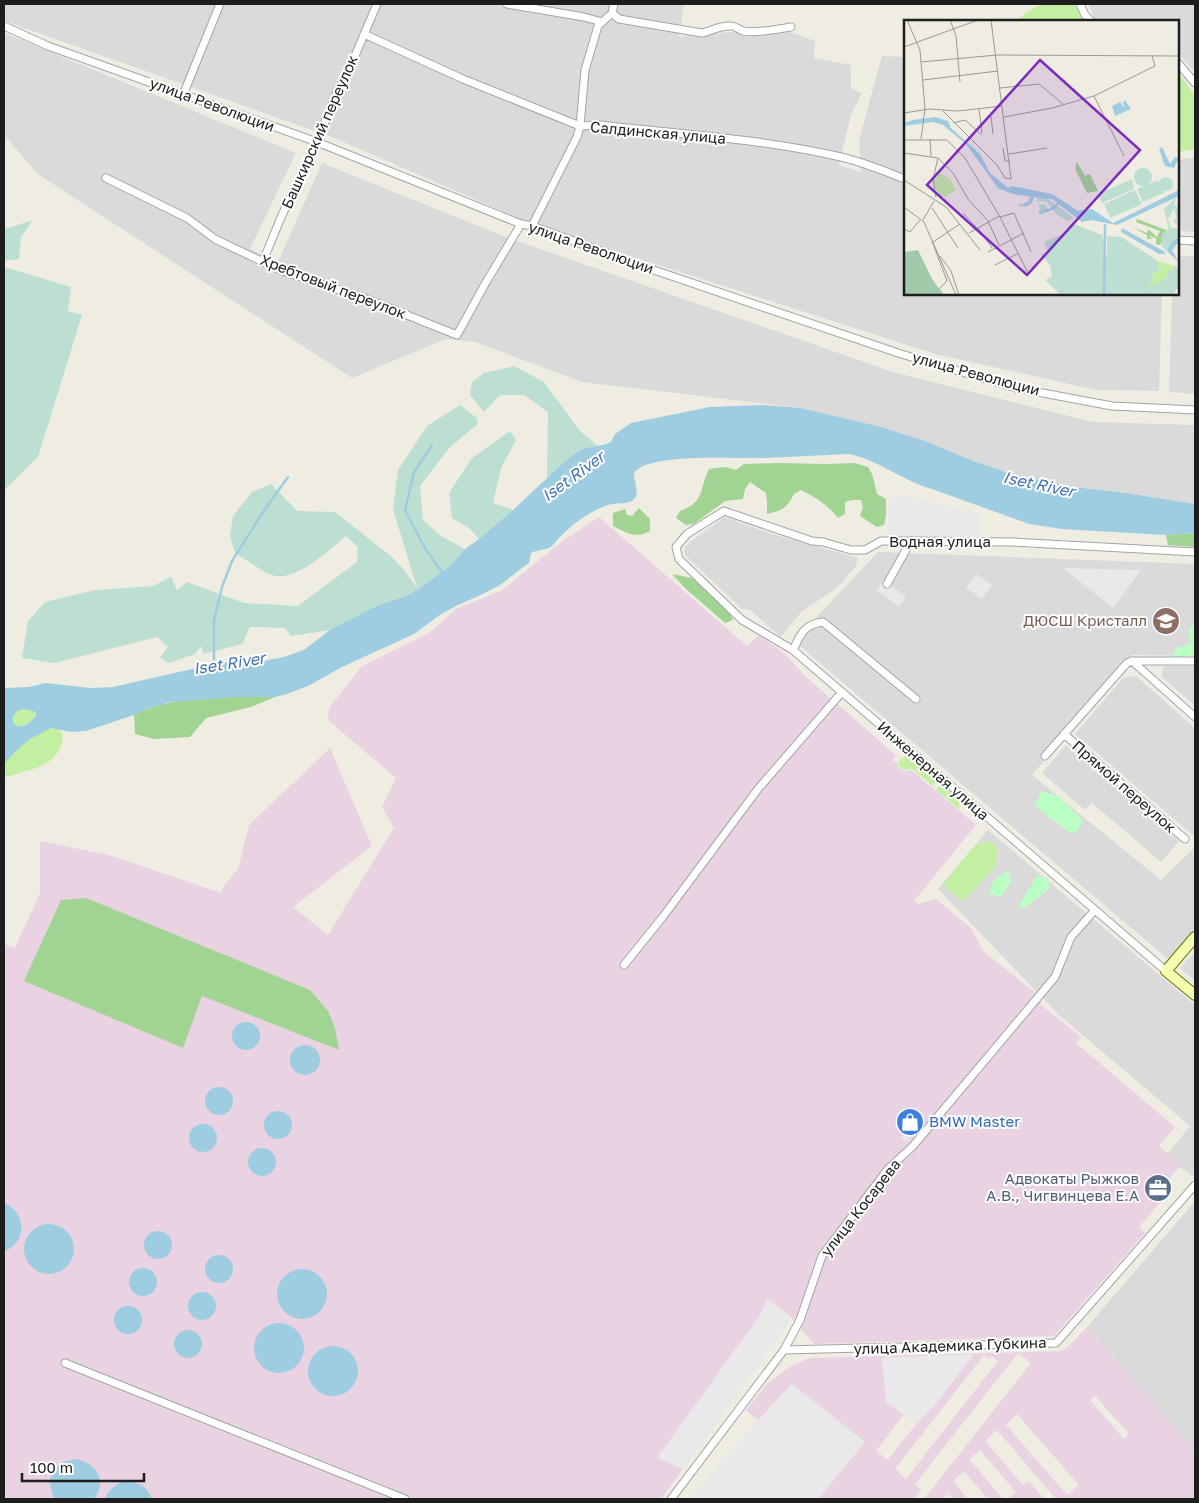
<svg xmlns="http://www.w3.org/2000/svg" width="1199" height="1503" font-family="'Golos Text',sans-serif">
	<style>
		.residential { fill: #dbdada }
		.industrial { fill: #e9d3e3; fill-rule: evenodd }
		.grass { fill: #c3efa3 }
		.forest { fill: #a1d393 }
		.wetland { fill: #bddfd2 }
		.park { fill: #bafec4 }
		.parking { fill: #e9e9e9 }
		.water { fill: #9ecde1; fill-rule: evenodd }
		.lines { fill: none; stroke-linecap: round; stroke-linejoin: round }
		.stream { stroke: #9ecde1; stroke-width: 2.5 }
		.street-casing { stroke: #a4a4a4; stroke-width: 9 }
		.secondary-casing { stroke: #637800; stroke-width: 12 }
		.street { stroke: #fff; stroke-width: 7 }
		.secondary { stroke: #f5ffb0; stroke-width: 10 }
		.labels { text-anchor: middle; stroke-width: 4; stroke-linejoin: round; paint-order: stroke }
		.street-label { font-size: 15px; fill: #1d1d1d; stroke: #fff }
		.education-label { font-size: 15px; fill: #785e54; stroke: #fff; text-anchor: end }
		.shop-label { font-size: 15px; fill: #366cbe; stroke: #fff; text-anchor: start }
		.service-label { font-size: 15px; fill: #4e5e75; stroke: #fff; text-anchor: end }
		.water-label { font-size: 16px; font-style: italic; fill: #4173b5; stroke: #fff }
		.inset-river { fill: none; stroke: #9ecde1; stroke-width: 2.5 }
		.inset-road { fill: none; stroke: #9b9993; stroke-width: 1 }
		.view { fill: #7b2cbf; fill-opacity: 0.15; stroke: #7b2cbf; stroke-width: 2.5 }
		.inset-edge { fill: none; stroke: #1d1d1d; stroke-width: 2.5 }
	</style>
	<rect width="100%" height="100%" fill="#efece2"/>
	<path class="residential" d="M4,4h680l-5,33 50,-5 21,3 34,-5 31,11 -1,17 37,7v23l11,5 -11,22 -12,50 22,7 -2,-32 23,-84 23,1v237h257l-3,97 -63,-1 -161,-36 -401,-129 -202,-88 -328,-116z
		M1089,4h106v68l-17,-19v-32h-78l-5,-1z
		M4,33l292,120 -46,96 28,13 44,-99 181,73 390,136 200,50 102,3v79l-69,-11 -52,-6 -59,-12 -175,-58 -39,-9 -219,-26 -107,-40 -29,-3 -94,39 -313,-203 -35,-40z
		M1195,157v75l-17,-1v-71z
		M1178,256h17v138l-26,-2 3,-98h6z
		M724,517l48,17 86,24 -2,9 -9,8 -2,5 -10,9 -34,23 -20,25 -31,-27 -8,-1 -56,-53 -2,-5 1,-4 4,-4z
		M878,552l317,12v92l-63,-1 -100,120 129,105 34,-33v82l-25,32 -376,-320z
		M1164,666h31v40l-34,-30z
		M1136,676l59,52v109l-120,-103 48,-56z
		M1066,745l113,96 -18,21 -69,-59 -7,7 -43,-37z
		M988,830l207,175v168l-3,3 -26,-20 24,-30 -131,-111 -121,-126z
		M1195,952v29l-15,-13z
		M1195,1201v251l-108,-125z"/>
	<path class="industrial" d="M599,517l148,129 12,-11 26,19 22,24 89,77 -3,5 5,4v3l6,5 7,-2 65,55 -62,76 4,3 18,-5 35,29 13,24 59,47 -3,5 41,33 -5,6 99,84 -16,19 22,19 -15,17 5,4 -4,5 1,2 -29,34 6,6 -91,103 -240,8 -24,-28 -6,12 -123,171h-657v-555l11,4 25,-55v-52l69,14 112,38 2,-6 15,-18 11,-44 81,-77 42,98 -79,61 35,28 66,-107 -12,-21 14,-29 -68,-58 1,-12 33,-42 67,-33 27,-24 45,-18 59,-48z
		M1087,1327l108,125v47h-139l-59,-69 -12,11 38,44 6,-4 15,18h-37l9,-7 -36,-42 -11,9 34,40h-15l-24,-28 -11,10 15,18h-14l-5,-5 -6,5h-19l107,-136 -13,-10 -103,131 6,6 -7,9h-96l47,-57 -73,-58 -34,36 -12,-10 21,-26 21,-16 21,-10 252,-7 8,-5zM973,1355l-38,50 -19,19 -28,36 -12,-9 28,-37 -22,-56zM984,1355l6,4 2,-3 6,5 -92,118 -11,-10zM1095,1396l34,38 -5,5 -34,-39zM1017,1414l62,71 -12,10 -61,-70z"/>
	<path class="grass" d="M1042,4h32l10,17h-67l11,-10z
		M1178,72l17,24v53l-17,3z
		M24,709l9,2 3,2v3c-21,25 -34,-3 -12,-7z
		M51,728l8,1 4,7c-2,23 -20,31 -40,36 -6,2 -13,4 -19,5v-13c10,-15 29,-30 47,-36z
		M905,756h4l27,23 -1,4 -2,3 -21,-17 -9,1 -4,-4 -1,-4z
		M940,785h2c9,7 20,12 17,24l-23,-19z
		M990,841l7,7 -1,18 -30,33 -5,1 -18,-14 3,-5 29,-36z"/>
	<path class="forest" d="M778,463l48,1 28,-1 14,4 4,7 5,20 9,5v16l-2,10 -7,2 -17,-11 3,-9 -2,-7h-8l-8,2v12l-7,4c-10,-13 -23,-21 -37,-28l-7,4c-8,15 -11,16 -27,20v-12l-1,-9 -16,-11 -5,7 -2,10 -18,2 -31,23 -8,1 -10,-7 4,-7c25,-9 19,-21 29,-42l17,-2 10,3 8,-6z
		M639,508l11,11v12c-15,8 -23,2 -37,-5v-13l12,-4 2,6 5,1z
		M1195,533v14l-27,-2 -2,-10z
		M672,574l20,4 37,34 4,8 -8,3 -40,-35z
		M236,697h39l-24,10 -45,11 -16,19 -36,2 -19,-5 -1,-19c33,-17 66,-16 102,-18z
		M86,898l224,92 18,21 7,17 4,22 -137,-54 -19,52 -159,-67 37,-81z"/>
	<path class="wetland" d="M33,220l-12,17 -2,22 -15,2v-35l1,3z
		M8,268l63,19 -3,24 14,4 -44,142 -34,33v-221z
		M514,366l30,16 36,49 18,15 -13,2 -23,16 -15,14 1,-66 -24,-17h-24l-16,17 -14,-17 2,-13 12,-9z
		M460,405l17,13 1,6 -28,23 -30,39 3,34 18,16 24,13 -12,14 -35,27 -14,7 -74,33 -39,6 -6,-8 -35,-1 -8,17 -39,10 -2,-8 -6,8 -26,9 -9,-5 8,-11 -11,-10 -103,26 -32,-5 6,-37 17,-19 51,-12 57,-4 18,-9 6,13 10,-8 57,21 54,3 59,-44 1,-15 -12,-11c-17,14 -51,47 -74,39 -8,-2 -28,-17 -37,-22l-5,-17 3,-20 19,-24 19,-8 26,27 38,1 57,45 12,13 13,18 -24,-79 5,-39 29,-44z
		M510,431l6,9 -15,28 -8,35 20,7 -34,29 -10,-11 -17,-10 -3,-25 23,-35z"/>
	<path class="park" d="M1195,620v36l-24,2 5,-10 15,-4 -2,-14z
		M1041,791l17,5 25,25 -8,13 -8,-3 -32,-25z
		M1009,870l2,12 -10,15 -13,-4 6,-13z
		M1037,876l11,2 2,10 -24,19 -7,1 3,-8z"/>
	<path class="parking" d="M898,494l83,20 -2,22 -92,2 3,-39z
		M1063,568l78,2 -28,38z
		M976,574l16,11 -10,14 -16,-11z
		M884,580l22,17 -7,10 -22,-17z
		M918,1117l5,4 -17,21 -5,-4z
		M767,1299l23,17 -6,12 -102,141 -25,-11 103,-143z
		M973,1354l-38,51 -19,19 -30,-22 -4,-44z
		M792,1384l73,58 -47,57h-129l5,-7z"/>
	<path class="water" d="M762,405l39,3 80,19 44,14 48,20 42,14 59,12 52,6 69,11v29l-29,2 -104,-6 -33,-5 -97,-35c-29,-8 -53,-29 -83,-35 -28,1 -56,3 -84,4 -25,1 -118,-6 -131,15 0,6 4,18 2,23 -4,10 -19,6 -28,9 -16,5 -33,17 -45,29 -4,3 -7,8 -10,11 -6,6 -15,4 -22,8l-2,10 -3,2 -26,20 -15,8 -27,12 -17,9 -27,20 -72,33 -32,18 -23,9 -12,3h-39l-66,5 -21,6 -15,7 -48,16 -15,1 -20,-4 -21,11 -14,12 -12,13v-76l25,-1 17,-4 45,5 22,-1 101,-23 24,-4 25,1 21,-4 20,-7 26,-20 47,-24 27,-9 14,-7 35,-27 12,-14 14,-10 34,-29 49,-46 14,-11 9,-5 18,-3 8,-3 4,-8 16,-11 79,-16zM24,709l9,2 3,2v3c-21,25 -34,-3 -12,-7z
		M232 1036a14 14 0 1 1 28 0a14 14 0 1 1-28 0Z
		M290 1060a15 15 0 1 1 30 0a15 15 0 1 1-30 0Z
		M205 1101a14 14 0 1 1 28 0a14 14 0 1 1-28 0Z
		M264 1125a14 14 0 1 1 28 0a14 14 0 1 1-28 0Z
		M189 1138a14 14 0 1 1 28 0a14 14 0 1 1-28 0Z
		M248 1162a14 14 0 1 1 28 0a14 14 0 1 1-28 0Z
		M4,1203c22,8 24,40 0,48z
		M24 1249a25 25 0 1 1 50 0a25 25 0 1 1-50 0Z
		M144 1245a14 14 0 1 1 28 0a14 14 0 1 1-28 0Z
		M205 1269a14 14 0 1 1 28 0a14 14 0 1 1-28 0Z
		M129 1282a14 14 0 1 1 28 0a14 14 0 1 1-28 0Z
		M277 1294a25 25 0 1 1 50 0a25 25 0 1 1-50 0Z
		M188 1306a14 14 0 1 1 28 0a14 14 0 1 1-28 0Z
		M114 1320a14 14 0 1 1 28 0a14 14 0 1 1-28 0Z
		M254 1348a25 25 0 1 1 50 0a25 25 0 1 1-50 0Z
		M174 1344a14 14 0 1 1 28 0a14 14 0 1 1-28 0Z
		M308 1371a25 25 0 1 1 50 0a25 25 0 1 1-50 0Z
		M76,1459c20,4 32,22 18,40h-39c-12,-20 -1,-38 21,-40z
		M122,1482c14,-1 25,3 30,17h-48c5,-8 9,-13 18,-17z"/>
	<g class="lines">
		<path class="stream" d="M432,445l-18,27 -9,38 21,40 17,23
			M214,666v-46l8,-33 10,-26 31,-49 25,-35"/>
		<g class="street-casing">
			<path id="street" d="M507,4l77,13 18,5
				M1080,4l5,11 6,6
				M612,13l7,6 83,14c9,-2 17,-7 27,-7 5,-1 9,3 14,5 12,3 36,-2 48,-4
				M4,26l44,20 269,96 204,82 11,2 113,41 256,87 115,34 96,18 83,4
				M364,34l99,45 117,47 20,-1c79,9 163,14 241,32 22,5 43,14 64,22
				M1178,63l17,20
				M183,95l37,-91
				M106,178l81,40 28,21 65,31 92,31 85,34 28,-51 36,-60
				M532,226l45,-89 3,-11 5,-56 13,-44 14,-13 2,-9
				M1178,240l17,1
				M263,261l19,-46 35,-73 20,-50 15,-29 25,-59
				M887,584l24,-43
				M793,650c7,-15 11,-26 30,-28l93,77
				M1132,661l63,56
				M1064,734l121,105
				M1045,756l82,-93 5,-2h63
				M624,965l38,-47 96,-129 84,-97
				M1166,971l-373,-321 -51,-30 -63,-61 -3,-12 11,-13 37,-23 88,30 11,1 28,8h14l16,-9h30l102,1 182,10
				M784,1350l272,-7 139,-158
				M65,1363l340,136
				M671,1499l113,-149 16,-30 22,-64 66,-87 25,-23 142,-169 16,-40 24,-27"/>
		</g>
		<g class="secondary-casing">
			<path id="secondary" d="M1195,937l-29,34 29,24"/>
		</g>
		<use href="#street" class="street"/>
		<use href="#secondary" class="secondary"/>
	</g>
	<defs>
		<g id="school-disc" transform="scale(1.4375)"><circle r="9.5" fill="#8d6e63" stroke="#fff"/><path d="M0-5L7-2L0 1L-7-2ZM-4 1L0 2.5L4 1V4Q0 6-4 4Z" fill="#fff"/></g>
		<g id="shop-disc" transform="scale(1.4375)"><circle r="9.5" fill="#3f7fe0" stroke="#fff"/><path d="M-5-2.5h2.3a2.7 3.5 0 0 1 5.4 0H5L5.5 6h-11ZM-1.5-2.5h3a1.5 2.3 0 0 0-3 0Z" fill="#fff"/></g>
		<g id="office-disc" transform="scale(1.4375)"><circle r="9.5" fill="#5c6f8a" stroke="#fff"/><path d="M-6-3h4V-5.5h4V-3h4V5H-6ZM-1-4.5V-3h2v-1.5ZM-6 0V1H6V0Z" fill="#fff"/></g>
	</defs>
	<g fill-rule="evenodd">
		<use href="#school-disc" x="1166" y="621"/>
		<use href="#shop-disc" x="910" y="1122"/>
		<use href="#office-disc" x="1158" y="1188"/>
	</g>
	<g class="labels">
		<g class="street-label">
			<text transform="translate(212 105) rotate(20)" y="5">улица Революции</text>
			<text transform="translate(320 132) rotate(-66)" y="5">Башкирский переулок</text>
			<text transform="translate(658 133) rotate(5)" y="5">Салдинская улица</text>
			<text transform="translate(591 248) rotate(19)" y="5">улица Революции</text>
			<text transform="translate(333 287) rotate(21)" y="5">Хребтовый переулок</text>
			<text transform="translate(976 374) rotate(15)" y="5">улица Революции</text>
			<text x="940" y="547">Водная улица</text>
			<text transform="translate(933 771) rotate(41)" y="5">Инженерная улица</text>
			<text transform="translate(1124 787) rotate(41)" y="5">Прямой переулок</text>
			<text transform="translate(861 1208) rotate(-52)" y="5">улица Косарева</text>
			<text transform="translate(950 1346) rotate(-2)" y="5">улица Академика Губкина</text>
		</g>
		<g class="education-label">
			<text x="1147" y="626">ДЮСШ Кристалл</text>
		</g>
		<g class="shop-label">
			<text x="929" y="1127">BMW Master</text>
		</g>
		<g class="service-label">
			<text x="1139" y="1184">Адвокаты Рыжков<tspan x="1139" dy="17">А.В., Чигвинцева Е.А</tspan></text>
		</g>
		<g class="water-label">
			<text transform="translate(573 476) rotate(-36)" y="6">Iset River</text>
			<text transform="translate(1039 484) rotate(12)" y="6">Iset River</text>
			<text transform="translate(229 663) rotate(-9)" y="6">Iset River</text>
		</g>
	</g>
	<g transform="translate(904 20)">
		<rect width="275" height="275" fill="#efece2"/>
		<path d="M32,151l14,8 6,11 -11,7 -8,-2 -3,-12zM254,241l17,5 -7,10 -21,14v-4l7,-7 -4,-4 9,-4z" fill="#c3efa3"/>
		<path d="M173,142l8,14 5,-2 8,17 -11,2 -12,-24zM233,199l29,11 -6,15 -4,-1v-6l-7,-2 3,3h-5v-4l-15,-8 15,6 1,-4 9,8 3,-6 -24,-9z" fill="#a1d393"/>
		<path d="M230 157a9 9 0 1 1 18 0a9 9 0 1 1-18 0ZM255 164a7 7 0 1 1 14 0a7 7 0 1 1-14 0ZM228,159l2,10 -32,14 -4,-9zM254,160l6,13 -21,9 -6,-13zM231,170l7,14 -32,14 -6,-14zM125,174l18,4 27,20 -6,3 -12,-7 -9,-12 -8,-1 -1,3 8,1 3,6 -8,3 -5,-18 -7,10 -10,1v-3l9,-1zM272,178l-2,7 5,3v20l-6,-8 4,-1 -3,-11 -6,11 3,9h7l1,9 -8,5 -4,9 -6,-6 1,-11 7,-5 -5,-20zM170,204l28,11 5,22v-21l14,1 37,24 1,10 -9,3 4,5 -7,11 21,-14 -1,-6 5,1 3,-5 4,2v19l-7,8h-111l-16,-15 7,-3 -2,-12 -9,-11 7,-1 -4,-11 21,-9z" fill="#bddfd2"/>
		<path d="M14,230l14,29 12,16h-40v-43z" fill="#a1caaa"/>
		<path d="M221,80l6,9 -16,7 -3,-10 8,-4 5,7 -2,-6zM31,97l13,4 3,7 29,26 10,19 18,15 4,-2 40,8 26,17 14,-2 21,14 66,-33v6l-62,29 -26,-5 -9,2 -30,-23 -39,-5 -15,-6 -32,-44 -23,-19 -10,-3 -29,4v-3l9,-3zM258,127l8,17 5,-7 4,1 -5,10 -9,-2 -6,-17zM218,208l43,24v2h-6l-38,-22zM275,217v5l-7,8 7,12 -12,-11 4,-9z" fill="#9ecde1"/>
		<path class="inset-river" d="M120,185l7,-3 2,-9M135,193l13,-4 7,-6M200,275l1,-71"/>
		<path class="inset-road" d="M3,0l13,30 5,59 -4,30M46,0l6,16 4,46M0,27l74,-27M17,42l76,-7 182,1M19,60l75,-9M96,68l39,-4 24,20M190,76l30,60M75,89l3,24M39,91l54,54 8,13 6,1 -20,-159M0,93l25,-4 29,2 44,-5M87,96l2,18M100,97l48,-9 42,-12 61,-30 -3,-10M49,103l12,-3 17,15M26,119l1,17M0,120h43l18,18 35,59 29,58M99,128l2,13h5M0,133l34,5 15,15 15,26 20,22 11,24M105,134l38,-6M0,160l42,27 34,43M32,177l-3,-18 5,-21M0,187l20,15 32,73M28,188l26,40M59,193l14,15M96,197l14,-4 17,39M19,200l11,-19M74,208l14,20M0,209l6,3 10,-12M65,213l30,-17M28,221l15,40 -8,8M29,222l27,-18M84,232l36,-19M36,236l11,15 8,24M91,245l24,-12"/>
		<path class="view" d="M136,40l100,90 -113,125 -100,-90z"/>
		<rect width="275" height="275" class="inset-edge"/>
	</g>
	<rect width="1199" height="1503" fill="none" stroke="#1d1d1d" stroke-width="10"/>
	<path d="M22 1473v8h122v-8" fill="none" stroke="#1d1d1d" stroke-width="2.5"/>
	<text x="30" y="1473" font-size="15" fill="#1d1d1d" stroke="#ffffff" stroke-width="4" paint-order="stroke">100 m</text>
</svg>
